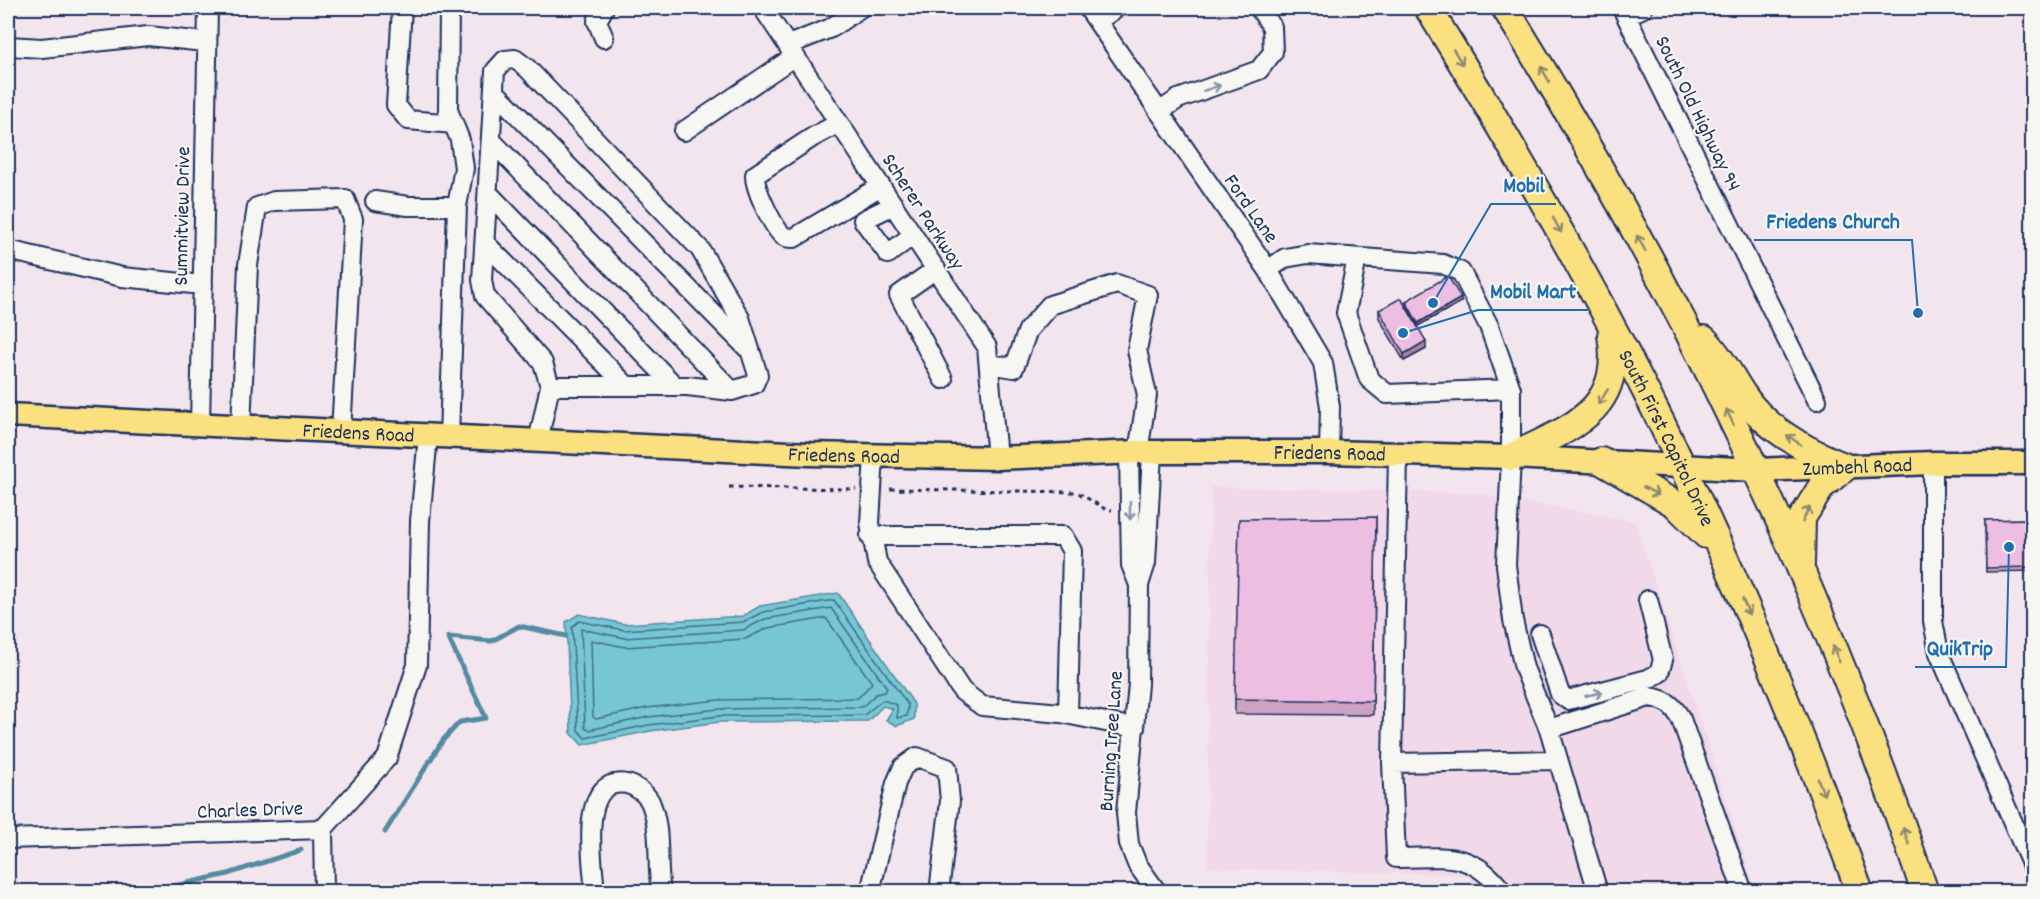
<svg xmlns="http://www.w3.org/2000/svg" width="2040" height="899" font-family="Dekko,sans-serif">
	<style>
		.built { fill: #f1d9e9 }
		.water { fill: #77c7d2; stroke: #528aa4; stroke-width: 1.5 }
		.lines { fill: none; stroke-linecap: round; stroke-linejoin: round }
		.shore { stroke: #406c8c; stroke-width: 1.5 }
		.stream { stroke: #528aa4; stroke-width: 5 }
		.minor-casing { stroke: #1b2f5e; stroke-width: 22 }
		.major-casing { stroke: #1b2f5e; stroke-width: 27 }
		.highway-casing { stroke: #1b2f5e; stroke-width: 30 }
		.path { stroke: #1b2f5e; stroke-width: 3; stroke-dasharray: 4.5 4.5; stroke-linecap: butt }
		.minor { stroke: #f6f6f2; stroke-width: 18 }
		.major { stroke: #fbe080; stroke-width: 22 }
		.highway { stroke: #fbe080; stroke-width: 26 }
		.wall { fill: #cca3c2; stroke: #1b2f5e; stroke-width: 1.5 }
		.shaded-wall { fill: #a6859e; stroke: #1b2f5e; stroke-width: 1.5 }
		.building { fill: #edbee1; stroke: #1b2f5e; stroke-width: 1.5 }
		.oneway { stroke: #8b886f }
		.oneway2 { stroke: #8892a8 }
		.labels { text-anchor: middle; stroke-width: 4.5; stroke-linejoin: round; paint-order: stroke }
		.street-label { font-size: 21px; fill: #1b2f5e; stroke: #f6f6f2 }
		.leader { fill: none; stroke: #1f6fb2; stroke-width: 2 }
		.callout-dot { fill: #1f6fb2; stroke: #f6f6f2; stroke-width: 2 }
		.callout-label { font-size: 22px; text-anchor: middle; font-weight: bold; fill: #1f6fb2; stroke: #f6f6f2; stroke-width: 4.5; stroke-linejoin: round; paint-order: stroke }
	</style>
	<rect width="100%" height="100%" fill="#f3e5ed"/>
	<filter id="ink" filterUnits="userSpaceOnUse"><feTurbulence type="fractalNoise" baseFrequency=".0167" numOctaves="2"/><feDisplacementMap in="SourceGraphic" scale="12" xChannelSelector="R" yChannelSelector="G"/><feConvolveMatrix kernelMatrix="1 2 1 2 8 2 1 2 1" color-interpolation-filters="sRGB"/></filter>
	<g filter="url(#ink)">
		<path class="built" d="M1211,487l263,6 161,28 121,370 -281,1 -6,-17 -262,-7z"/>
		<path class="water" d="M838,593l76,111v15l-17,7 -11,-6 7,-11 -10,-3 -15,15 -148,1 -70,9 -68,14 -11,-12 -5,-111 13,-8 45,10 119,-8 17,-10z"/>
		<g class="lines">
			<path class="shore" d="M834,600l74,105 -1,11 -10,2v-13l-14,-5 -19,15 -145,1 -70,9 -64,13 -7,-8 -6,-103 7,-6 45,9 119,-8 20,-10z
				M831,608l56,80 -2,4 -9,2 -14,13 -143,2 -71,8 -59,13 -4,-2 -4,-99 44,9 118,-8 22,-11z
				M826,618l46,65 -14,15 -140,2 -71,8 -51,11 -3,-2 -2,-77 34,7 120,-8 23,-11z"/>
			<path class="stream" d="M385,832l58,-92 17,-18 26,-4 -38,-81 44,4 27,-15 47,10
				M173,892l1,-6 54,-12 73,-24"/>
			<g class="minor-casing">
				<path id="minor" d="M402,8l-6,97 12,15 46,4
					M449,8l-1,102 12,30 4,28 -7,38
					M604,8l-7,13 7,17
					M763,8l224,339 10,111
					M1088,8l180,262 55,93 7,44 -1,45
					M1622,8l195,392
					M1626,16l17,-8
					M1098,21l18,-13
					M788,45l43,-17 29,-20
					M8,46l34,2 106,-12 57,6
					M494,91l253,257
					M1159,112l19,-13 81,-29 14,-18 -1,-25 -13,-19
					M839,123l-26,14 -58,38c-1,13 17,49 26,59 4,4 8,4 13,4l87,-52
					M684,131l111,-75
					M491,140l241,251
					M488,193l187,193
					M375,201l33,5h49l-8,231
					M894,205l-31,15 25,34 25,-19
					M485,243l141,142
					M8,250l114,27 81,8
					M1357,258l-11,55 23,66 18,15 124,-5
					M936,269l-37,26 44,84
					M1268,270l17,-12 23,-4 135,10 18,8 28,54 22,63v68l-5,108 7,55 11,48 25,61 49,163
					M989,364l25,4 14,-38 22,-25 67,-21 31,11 -11,55 10,45 -9,57
					M200,426l8,-418
					M241,427l7,-162 9,-58 17,-6 71,-2 8,20 -12,213
					M538,442l12,-56h137l45,5 22,-7 4,-9 -18,-57 -40,-69 -173,-181 -12,-9 -10,1 -10,11 -13,209 3,16 58,67 7,23
					M1129,453l2,112 8,20
					M1152,453l-6,110 -7,22 -1,99 -12,129 3,31 8,20 20,28
					M874,455l-4,68 7,39 85,129 20,15 79,7 74,15
					M1933,463v158l6,32 93,213
					M870,536h193l9,15 -4,163
					M1540,634l20,60 8,6 80,-21 11,-6 4,-13 -15,-60
					M1549,729l100,-32c17,2 24,8 32,22l62,173
					M1392,763l6,-308
					M323,829l1,63
					M8,839l315,-10 64,-71 30,-93 3,-144 8,-85
					M595,892c-2,-28 -18,-117 32,-108 9,2 21,11 24,20 11,28 5,59 10,88
					M870,892l26,-109 7,-16 14,-10 30,11 3,33 -11,91
					M1503,892c-32,-43 -59,-34 -107,-34l-4,-95 166,-3"/>
			</g>
			<g class="major-casing">
				<g id="major">
					<path id="s1" d="M8,415l801,39 188,4 141,-6h191l182,5 244,13 178,-7h99"/>
				</g>
			</g>
			<g class="highway-casing">
				<g id="highway">
					<path id="s2" d="M1428,8c84,136 164,274 235,418 74,152 139,308 197,466"/>
					<path d="M1505,8c172,277 316,574 420,884"/>
					<path d="M1704,339c17,17 27,38 40,57 22,34 65,56 102,71l-24,19 -20,32 -1,45"/>
					<path d="M1511,457c58,-29 113,-45 100,-122"/>
					<path d="M1601,461l74,43 31,31"/>
				</g>
			</g>
			<path class="path" d="M729,487l127,2
				M890,489l187,3 28,17 7,1"/>
			<use href="#minor" class="minor"/>
			<use href="#major" class="major"/>
			<use href="#highway" class="highway"/>
		</g>
		<path class="wall" d="M1406,301l55,1 -43,24 -12,-22z
			M1379,310l47,39 -22,12 -25,-43z
			M1376,517l-3,198 -138,-1v-15z
			M2032,519v52l-46,1 -1,-52z"/>
		<path class="shaded-wall" d="M1461,298v4l-43,24v-3z
			M1426,341v8l-22,12v-7z"/>
		<path class="building" d="M1448,276l13,22 -43,25 -12,-22z
			M1401,298l25,43 -22,13 -25,-44z
			M1376,517l-3,184 -138,-2 4,-180z
			M2032,519v48l-46,1 -1,-48z"/>
		<defs><path id="oneway-shaft" d="M-6 0H5M1.5-3L5.5 0L1.5 3" fill="none" stroke-width="1.6" stroke-linecap="round" stroke-linejoin="round" transform="scale(1.5)"/></defs>
		<g class="oneway">
			<use href="#oneway-shaft" transform="translate(1458 57) rotate(58)"/>
			<use href="#oneway-shaft" transform="translate(1545 74) rotate(-120)"/>
			<use href="#oneway-shaft" transform="translate(1557 225) rotate(61)"/>
			<use href="#oneway-shaft" transform="translate(1641 243) rotate(-119)"/>
			<use href="#oneway-shaft" transform="translate(1603 397) rotate(122)"/>
			<use href="#oneway-shaft" transform="translate(1730 417) rotate(-115)"/>
			<use href="#oneway-shaft" transform="translate(1794 440) rotate(-146)"/>
			<use href="#oneway-shaft" transform="translate(1651 491) rotate(27)"/>
			<use href="#oneway-shaft" transform="translate(1806 514) rotate(-66)"/>
			<use href="#oneway-shaft" transform="translate(1746 607) rotate(66)"/>
			<use href="#oneway-shaft" transform="translate(1836 654) rotate(-113)"/>
			<use href="#oneway-shaft" transform="translate(1821 787) rotate(69)"/>
			<use href="#oneway-shaft" transform="translate(1906 836) rotate(-109)"/>
		</g>
		<g class="oneway2">
			<use href="#oneway-shaft" transform="translate(1212 88) rotate(-18)"/>
			<use href="#oneway-shaft" transform="translate(1130 511) rotate(89)"/>
			<use href="#oneway-shaft" transform="translate(1594 694) rotate(-13)"/>
		</g>
	</g>
	<g class="labels">
		<g class="street-label">
			<text transform="translate(1699 113) rotate(64)" y="7">South Old Highway 94</text>
			<text transform="translate(1252 208) rotate(55)" y="7">Ford Lane</text>
			<text transform="translate(924 211) rotate(57)" y="7">Scherer Parkway</text>
			<text transform="translate(181 216) rotate(-89)" y="7">Summitview Drive</text>
			<text dy="7" stroke="none"><textPath href="#s1" startOffset="351">Friedens Road</textPath></text>
			<text dy="7" stroke="none"><textPath href="#s2" startOffset="492">South First Capitol Drive</textPath></text>
			<text dy="7" stroke="none"><textPath href="#s1" startOffset="1323">Friedens Road</textPath></text>
			<text dy="7" stroke="none"><textPath href="#s1" startOffset="837">Friedens Road</textPath></text>
			<text dy="7" stroke="none"><textPath href="#s1" startOffset="1851">Zumbehl Road</textPath></text>
			<text transform="translate(1110 741) rotate(-86)" y="7">Burning Tree Lane</text>
			<text transform="translate(250 809) rotate(-2)" y="7">Charles Drive</text>
		</g>
	</g>
	<path class="leader" d="M1433 303L1491 204H1556M1918 313L1912 240H1754M1403 333L1478 310H1588M2009 547L2006 667H1915"/>
	<g class="callout-dot">
		<circle cx="1433" cy="303" r="6"/>
		<circle cx="1918" cy="313" r="6"/>
		<circle cx="1403" cy="333" r="6"/>
		<circle cx="2009" cy="547" r="6"/>
	</g>
	<g class="callout-label">
		<text x="1524" y="192">Mobil</text>
		<text x="1833" y="228">Friedens Church</text>
		<text x="1533" y="298">Mobil Mart</text>
		<text x="1960" y="655">QuikTrip</text>
	</g>
	<rect width="2040" height="899" fill="none" stroke="#f6f6f2" stroke-width="30"/>
	<rect x="15" y="15" width="2010" height="869" fill="none" stroke="#1b2f5e" stroke-width="2" filter="url(#ink)"/>
</svg>
